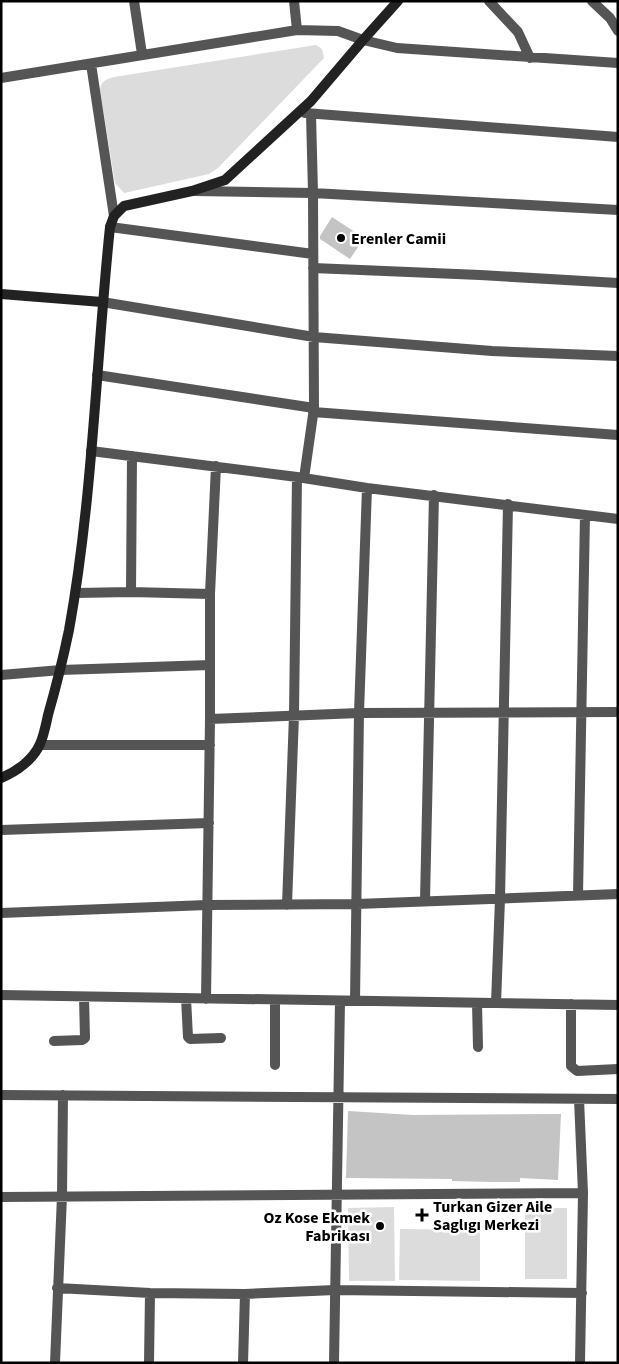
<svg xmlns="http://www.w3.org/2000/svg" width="619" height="1364" font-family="'Source Sans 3',sans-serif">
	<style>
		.green { fill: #dcdcdc }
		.building { fill: #c4c4c4 }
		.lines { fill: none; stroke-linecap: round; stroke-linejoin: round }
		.street { stroke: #555; stroke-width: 10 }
		.secondary { stroke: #222; stroke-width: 10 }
		.poi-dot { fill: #000; stroke: #fff; stroke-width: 2 }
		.labels { text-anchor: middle; stroke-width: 5; stroke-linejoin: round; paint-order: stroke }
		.poi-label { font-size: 16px; font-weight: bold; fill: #000; stroke: #fff; text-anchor: start }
	</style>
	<rect width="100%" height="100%" fill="#fff"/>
	<path class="green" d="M316,45l6,4 2,9 -106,110 -9,6 -85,19 -9,-10 -15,-93c1,-9 5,-10 14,-13z
		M394,1207l1,74h-46l-1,-73z
		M525,1208h42v71h-42z
		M400,1229l80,1v51l-81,-1z"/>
	<path class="building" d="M332,217l32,21 -14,21 -30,-20v-3z
		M348,1111l65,4 148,-1 -3,66 -38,-2v4h-28l-40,-1v-2l-106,-1z"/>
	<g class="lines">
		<path class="street" d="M134,1l8,53
			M294,1l3,29
			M489,1l29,31 12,26
			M592,1l18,17 8,13
			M91,64l23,152
			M1,78l296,-48 41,1 25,9 34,8 221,15
			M305,113l313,24
			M194,191l119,2 305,17
			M110,227l203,27
			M313,268l167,7 138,8
			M102,302l212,35 178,14 126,5
			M97,375l217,33
			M313,412l305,23
			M91,451l206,26 70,11 251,31
			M304,478l10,-70 -1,-215 -2,-79
			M131,592l1,-136
			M76,593l55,-1 79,2
			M1,675l60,-5 149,-5
			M210,719l149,-6 259,-1
			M40,745h170
			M1,830l208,-7
			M578,895l7,-380
			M425,900l9,-405
			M287,905l7,-190 3,-238
			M1,913l206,-8 150,-1 261,-10
			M1,995l617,10
			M186,998l2,39 2,2 31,-1
			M206,999l4,-280v-125l6,-128
			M355,1001l4,-288 8,-225
			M477,1003l1,44
			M496,1003l4,-104 8,-395
			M571,1004v62l6,5 41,-2
			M54,1041l28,-1 3,-2 -1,-41
			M275,1065v-65
			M1,1095l617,4
			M579,1099l4,94 -3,170
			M1,1197l582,-4
			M57,1288l93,5 95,1 90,-4 247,3
			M55,1363l7,-167 1,-101
			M149,1363l1,-70
			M243,1363l2,-69
			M334,1363l6,-362"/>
		<path class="secondary" d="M1,294l101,8
			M1,778c15,-6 32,-18 39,-34 4,-9 6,-20 8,-29 8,-28 15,-56 21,-85 24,-133 27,-269 41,-403l4,-11 10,-10 68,-15 33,-11 86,-79 52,-61 35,-39"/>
	</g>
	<g class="poi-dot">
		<circle cx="341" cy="238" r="5"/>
		<path d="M419.5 1207.5h5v5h5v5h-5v5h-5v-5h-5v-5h5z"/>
		<circle cx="380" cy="1226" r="5"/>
	</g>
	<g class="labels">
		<g class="poi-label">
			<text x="351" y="244">Erenler Camii</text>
			<text x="433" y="1212">Turkan Gizer Aile<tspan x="433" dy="18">Saglıgı Merkezi</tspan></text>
			<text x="370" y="1223" text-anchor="end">Oz Kose Ekmek<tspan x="370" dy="18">Fabrikası</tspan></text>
		</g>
	</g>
	<rect width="619" height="1364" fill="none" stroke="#000000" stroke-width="5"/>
</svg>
